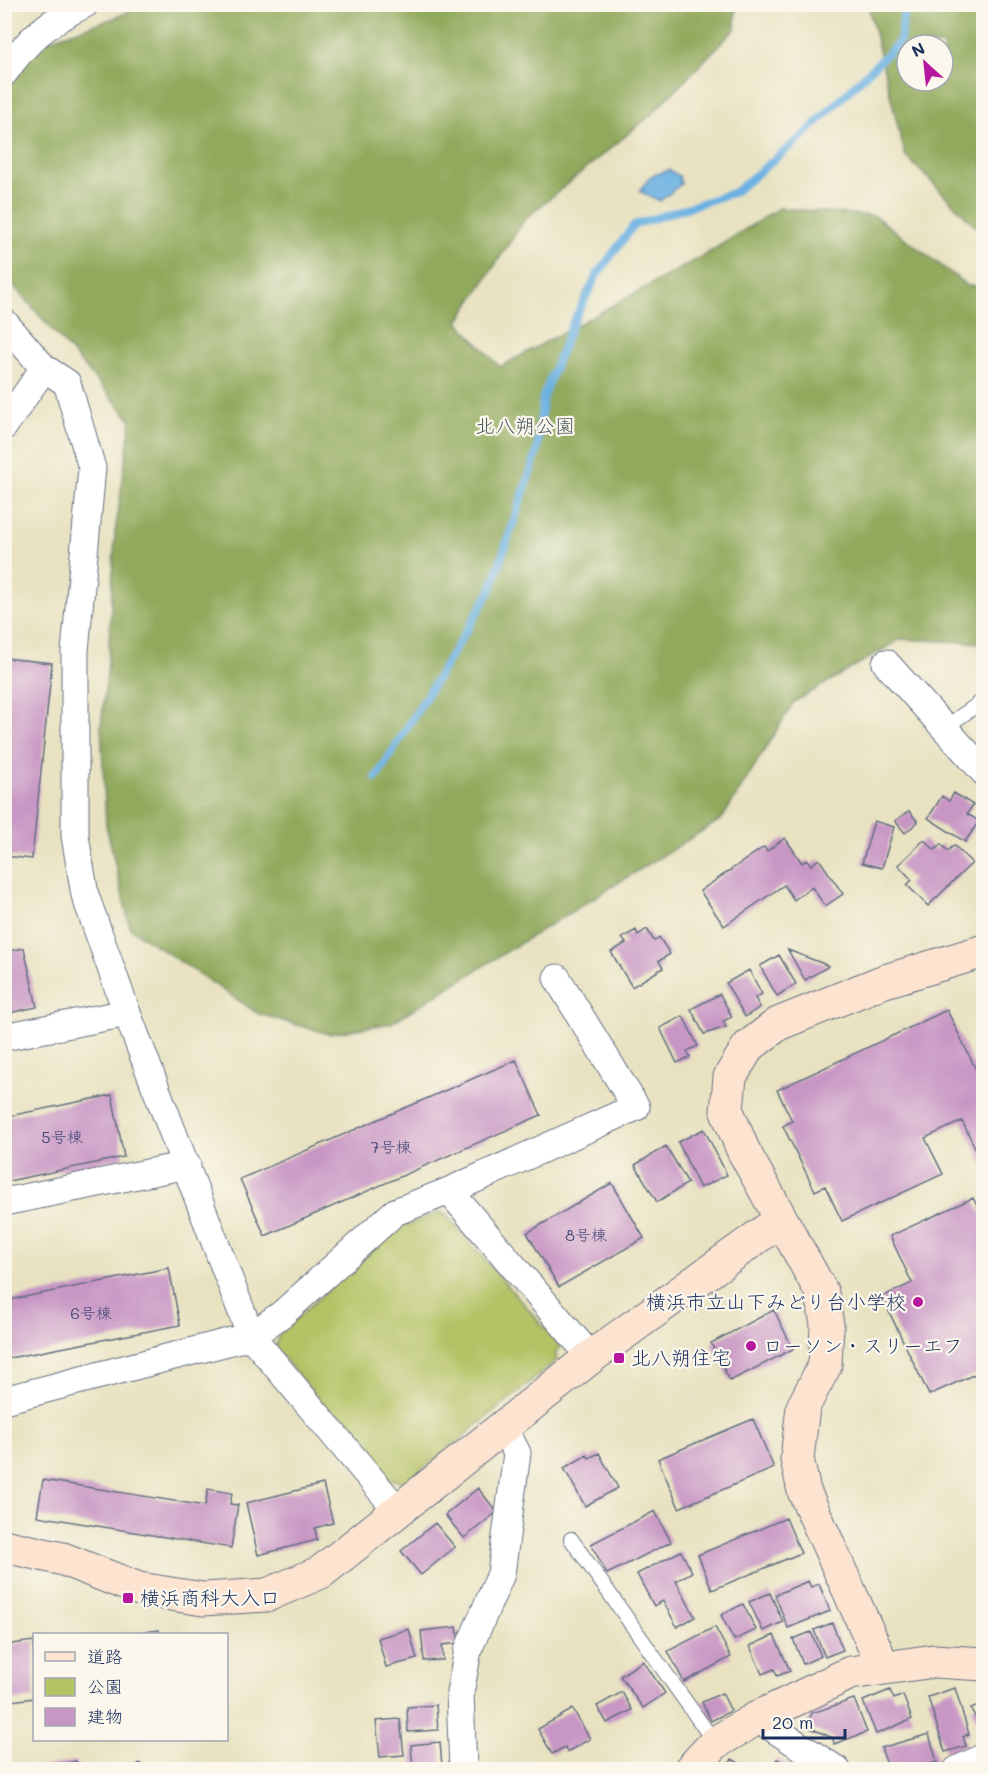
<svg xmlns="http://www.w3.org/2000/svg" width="988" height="1774" font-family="Mali,'Klee One',sans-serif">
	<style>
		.green { fill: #b5c366; stroke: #687962; stroke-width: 1.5 }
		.forest { fill: #90a95b; stroke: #566c5c; stroke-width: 1.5; fill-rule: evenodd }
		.water { fill: #6bb1e2; stroke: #4370a0; stroke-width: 1.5 }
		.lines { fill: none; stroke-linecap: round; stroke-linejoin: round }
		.stream { stroke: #6bb1e2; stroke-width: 8 }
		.building { fill: #c896c4 }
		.lane-casing { stroke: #636e81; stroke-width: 16 }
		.street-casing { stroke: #636e81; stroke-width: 29 }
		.secondary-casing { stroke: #636e81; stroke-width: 35 }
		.lane { stroke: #fff; stroke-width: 14 }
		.street { stroke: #fff; stroke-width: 27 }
		.secondary { stroke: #fde4d1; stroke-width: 33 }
		.poi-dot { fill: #b5179e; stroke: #fbf7ec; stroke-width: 2 }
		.labels { text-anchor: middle; stroke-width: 4.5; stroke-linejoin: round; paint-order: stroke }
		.number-label { font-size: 16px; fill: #464978 }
		.park-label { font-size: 20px; fill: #495b60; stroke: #fbf7ec }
		.poi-label { font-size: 20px; fill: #1b2f5e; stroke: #fbf7ec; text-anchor: start }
	</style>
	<rect width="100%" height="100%" fill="#fbf7ec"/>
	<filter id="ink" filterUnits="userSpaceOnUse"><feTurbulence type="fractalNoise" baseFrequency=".0167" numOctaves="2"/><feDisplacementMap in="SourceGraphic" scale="12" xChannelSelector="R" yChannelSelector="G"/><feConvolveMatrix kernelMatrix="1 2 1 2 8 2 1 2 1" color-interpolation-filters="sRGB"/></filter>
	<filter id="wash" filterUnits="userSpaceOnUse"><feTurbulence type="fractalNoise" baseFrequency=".008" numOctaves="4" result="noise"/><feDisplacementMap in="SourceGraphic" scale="24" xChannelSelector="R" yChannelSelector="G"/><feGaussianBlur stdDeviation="1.35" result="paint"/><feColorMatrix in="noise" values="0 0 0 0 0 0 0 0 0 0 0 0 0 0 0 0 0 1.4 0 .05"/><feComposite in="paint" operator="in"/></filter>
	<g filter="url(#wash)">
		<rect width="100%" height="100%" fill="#e8e2c1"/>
		<path class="green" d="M439,1212l6,2 116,133 -6,6 2,7 -150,122 -20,-3 -112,-131 4,-14 126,-113 3,4z"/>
		<path class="forest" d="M143,5h593l-1,24 -84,86 -126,104 -67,103 42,45 205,-112 74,-47 96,8 93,70h15v357l-82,-4 -107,63 -72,117 -331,204 -62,11 -70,-20 -129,-86 -24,-103 -5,-99 7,-63 7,-130 16,-113 -126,-144 -1,-221 113,-38z
			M868,5h115v229l-78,-79zM907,45h36v36h-36z"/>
		<path class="water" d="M669,170l10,6 2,8 -21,17 -21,-10 12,-15z"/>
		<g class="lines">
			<path class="stream" d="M376,778l114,-186 47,-140 6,-55 29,-73 25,-49 37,-50 101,-33 69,-57 96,-94 5,-37"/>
		</g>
		<g id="blocks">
			<path class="building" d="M4,658l48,5 -20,196 -28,-3z
				M954,793l19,12 -6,9 12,7 -14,21 -37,-24 14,-22 7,5z
				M909,811l9,11 -13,11 -10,-12z
				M874,821l20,6 -12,41 -20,-5z
				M785,838l17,25 5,-3 4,5 8,-6 24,35 -18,12 -13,-19 -18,13 -10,-15 -60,41 -24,-35 64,-44 3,4z
				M924,840l11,10 6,-6 7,7 6,-6 18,18 -44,43 -21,-21 5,-5 -14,-15z
				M647,929l7,12 5,-4 11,17 -11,7 4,7 -31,19 -21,-35 15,-9 -4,-5 14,-8 2,5z
				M24,948l13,59 -33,7v-62z
				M788,950l41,16 -24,14z
				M779,955l17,29 -19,12 -17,-30z
				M749,970l13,24 -7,4 5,9 -15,10 -19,-34z
				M720,994l12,23 -9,4 3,6 -22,7 -13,-25z
				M947,1010l34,70 3,-1v87l-22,-45 -37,17 18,36 -101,47 -17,-35 -10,5 -32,-65 9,-5 -15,-31z
				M683,1016l15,30 -11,5 3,6 -13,6 -17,-35z
				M516,1060l25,55 -276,121 -25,-57z
				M112,1095l12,62 -120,25v-65z
				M704,1129l23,46 -27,13 -22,-46z
				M666,1146l22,37 -31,19 -22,-37z
				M612,1183l32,55 -85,49 -32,-54z
				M973,1198l11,20v152l-55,25 -47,-98 30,-14 -22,-47z
				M169,1268l11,57 -176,34v-58z
				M774,1310l19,39 -63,32 -19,-38z
				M753,1419l21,49 -95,40 -21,-49z
				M599,1453l19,35 -33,18 -21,-38 23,-13 2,3z
				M43,1480l162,26 3,-17 24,4 -2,11 8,1 -7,43 -194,-32z
				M323,1484l10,39 -18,5 2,12 -59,15 -12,-52z
				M478,1488l19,24 -33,26 -19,-23z
				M655,1511l16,31 -64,32 -16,-30z
				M786,1518l15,35 -89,37 -14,-35z
				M435,1523l20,24 -34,28 -20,-24z
				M681,1551l11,21 -16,9 19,36 -18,10 -14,-26 -9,5 -17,-32z
				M808,1581l3,6 8,-3 11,27 -42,17 -13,-33z
				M770,1593l13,29 -20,9 -14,-29z
				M743,1604l13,26 -22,10 -13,-25z
				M832,1623l11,27 -18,7 -11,-27z
				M457,1627l2,16 -17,2 1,15 -19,1 -3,-30z
				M715,1627l16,30 -47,25 -16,-31z
				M409,1629l8,30 -31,8 -8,-29z
				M159,1630v4h-24v-1z
				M811,1632l10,24 -18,8 -10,-25z
				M774,1635l16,36 -13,5 -3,-7 -12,5 -12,-28z
				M34,1641v57l-30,4v-57z
				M643,1661l22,32 -22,15 -23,-32z
				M955,1688l14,46 -6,2 3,10 -21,6 -17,-55z
				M890,1690l4,9 9,-4 9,24 -36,15 -13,-33z
				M622,1692l10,18 -25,13 -10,-17z
				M722,1693l9,18 -20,10 -9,-19z
				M854,1699l13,33 -33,12 -1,-6 -27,-12 6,-13z
				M984,1703v31l-13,-25z
				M436,1705l2,25 -30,2 -1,-25z
				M573,1709l17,30 -23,13 -2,-5 -13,7 -14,-25z
				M400,1719l4,36 -24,2 -4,-36z
				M929,1734l8,28 -24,8h-24l-8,-22z
				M440,1742l2,24 -29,3 -2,-24z
				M732,1759l19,11h-25z
				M777,1759l18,11h-25z
				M76,1761l3,9h-40v-2z
				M140,1763l7,7h-18z
				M405,1766v4h-23l-1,-2z"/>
		</g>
	</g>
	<g filter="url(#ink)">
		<use href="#blocks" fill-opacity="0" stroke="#636e81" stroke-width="1.5"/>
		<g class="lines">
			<g class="lane-casing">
				<path id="lane" d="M944,728l40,-28
					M571,1539l144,204"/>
			</g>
			<g class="street-casing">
				<path id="street" d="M4,73c24,-34 44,-51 81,-69
					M4,322l40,46 -40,58
					M44,368l23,15 25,85 -17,183v185l10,59 42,118 124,323 147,175
					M886,663l98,109
					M4,1037l123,-24
					M449,1191l142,166
					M4,1202l183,-37
					M4,1400l247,-64 31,-22 113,-102 54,-21 187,-84 -79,-129
					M757,1718l80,52
					M463,1770l-3,-77 8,-43 33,-76 16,-121 -14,-27
					M957,1770l27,-13"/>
			</g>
			<g class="secondary-casing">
				<path id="secondary" d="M4,1546l59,13 76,30 64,10 64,-4 54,-23 270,-215 190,-137
					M884,1668l-80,-177 -7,-32 6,-52 22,-42 2,-40 -5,-32 -79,-143 -16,-39 3,-34 18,-30 30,-23 104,-42 102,-31
					M690,1770l25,-27 42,-25 93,-45 84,-12 50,3"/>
			</g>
			<use href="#lane" class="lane"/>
			<use href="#street" class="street"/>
			<use href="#secondary" class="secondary"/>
		</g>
	</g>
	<g class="poi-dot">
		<circle cx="918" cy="1302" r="6"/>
		<circle cx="751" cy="1346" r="6"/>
		<rect x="613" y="1352" width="12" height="12" rx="3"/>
		<rect x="122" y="1592" width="12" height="12" rx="3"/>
	</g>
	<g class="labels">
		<g class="number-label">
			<text x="62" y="1143">5号棟</text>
			<text x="391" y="1153">7号棟</text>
			<text x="586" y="1241">8号棟</text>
			<text x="91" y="1319">6号棟</text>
		</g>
		<g class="park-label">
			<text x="525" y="433">北八朔公園</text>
		</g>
		<g class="poi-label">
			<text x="906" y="1309" text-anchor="end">横浜市立山下みどり台小学校</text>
			<text x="763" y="1353">ローソン・スリーエフ</text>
			<text x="631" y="1365">北八朔住宅</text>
			<text x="140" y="1605">横浜商科大入口</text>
		</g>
	</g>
	<rect width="988" height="1774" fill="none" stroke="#fbf7ec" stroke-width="24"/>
	<rect x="33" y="1633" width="195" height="108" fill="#fbf7ec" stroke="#a1a7b3" stroke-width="1.5"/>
	<rect x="45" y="1652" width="30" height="9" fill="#fde4d1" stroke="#a1a7b3" stroke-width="1.5"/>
	<text x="87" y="1663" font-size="18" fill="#1b2f5e">道路</text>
	<rect x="45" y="1678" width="30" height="18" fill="#b5c366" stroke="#a1a7b3" stroke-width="1.5"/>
	<text x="87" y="1693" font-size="18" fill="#1b2f5e">公園</text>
	<rect x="45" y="1708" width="30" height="18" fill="#c896c4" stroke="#a1a7b3" stroke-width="1.5"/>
	<text x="87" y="1723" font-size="18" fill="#1b2f5e">建物</text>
	<g transform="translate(925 63) rotate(333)"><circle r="28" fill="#fbf7ec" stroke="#a1a7b3" stroke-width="1.5"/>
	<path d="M0-4.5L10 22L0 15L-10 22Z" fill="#b5179e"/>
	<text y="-9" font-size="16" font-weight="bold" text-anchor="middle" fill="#1b2f5e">N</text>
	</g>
	<path d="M763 1729v9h82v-9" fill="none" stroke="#1b2f5e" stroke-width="3"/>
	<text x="772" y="1729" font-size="18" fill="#1b2f5e" stroke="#fbf7ec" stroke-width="4.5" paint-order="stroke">20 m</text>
</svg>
